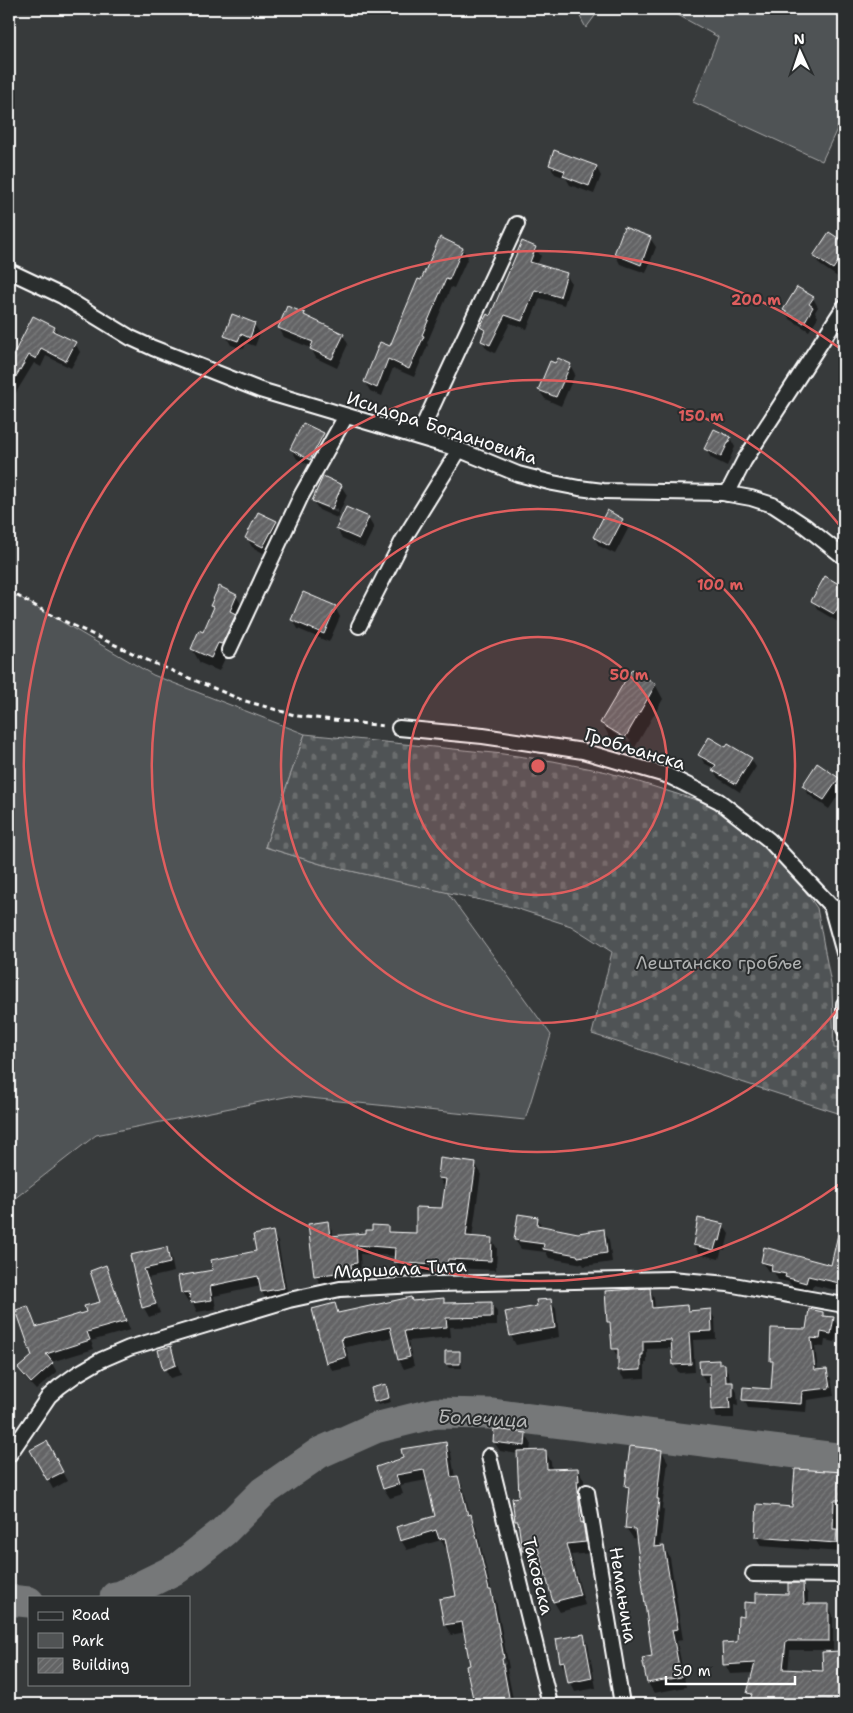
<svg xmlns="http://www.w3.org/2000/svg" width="853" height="1713" font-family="'Shantell Sans',sans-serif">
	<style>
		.green { fill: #505354; stroke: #a8a9aa }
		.cemetery { fill: url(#cemetery-stones); stroke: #a8a9aa }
		.shadow { fill: #0007; fill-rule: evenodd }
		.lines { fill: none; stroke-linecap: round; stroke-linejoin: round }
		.river { stroke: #767879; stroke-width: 31 }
		.building { fill: url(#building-hatch); stroke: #fff }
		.minor-casing { stroke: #fff; stroke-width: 18 }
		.path { stroke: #fff; stroke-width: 3; stroke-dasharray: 5 4; stroke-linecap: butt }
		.minor { stroke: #2a2d2e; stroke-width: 14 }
		.ring { fill: none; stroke: #e05e5e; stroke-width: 2.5 }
		.labels { text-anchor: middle; stroke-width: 4; stroke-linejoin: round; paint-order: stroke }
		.street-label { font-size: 18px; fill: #fff; stroke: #2a2d2e }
		.park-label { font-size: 18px; fill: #b0b2b2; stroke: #2a2d2e }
		.water-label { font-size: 19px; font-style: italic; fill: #b4b5b5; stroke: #2a2d2e }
		.centre { fill: #e05e5e; stroke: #2a2d2e; stroke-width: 2.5 }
		.ring-label { font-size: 15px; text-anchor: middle; font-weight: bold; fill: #e05e5e; stroke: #2a2d2e; stroke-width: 4; stroke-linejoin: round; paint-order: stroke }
	</style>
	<defs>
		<pattern id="cemetery-stones" width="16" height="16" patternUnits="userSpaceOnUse" patternTransform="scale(1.25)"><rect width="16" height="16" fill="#505354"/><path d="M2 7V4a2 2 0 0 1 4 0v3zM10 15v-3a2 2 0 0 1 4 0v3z" fill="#6a6d6e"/></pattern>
		<pattern id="building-hatch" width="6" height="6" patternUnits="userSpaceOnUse" patternTransform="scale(1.25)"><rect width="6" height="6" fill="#636465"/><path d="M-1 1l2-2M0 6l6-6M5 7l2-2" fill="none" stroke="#7a7b7c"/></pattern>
	</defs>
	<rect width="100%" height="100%" fill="#373a3b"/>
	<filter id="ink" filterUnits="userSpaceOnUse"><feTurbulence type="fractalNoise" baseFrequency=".02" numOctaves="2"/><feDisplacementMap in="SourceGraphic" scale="10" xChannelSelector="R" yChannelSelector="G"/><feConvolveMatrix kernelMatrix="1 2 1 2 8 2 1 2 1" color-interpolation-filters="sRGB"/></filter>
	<g filter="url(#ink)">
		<path class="green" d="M576,9h24l-14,19z
			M667,9h177v105l-22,47 -129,-59 25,-65z
			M9,591l144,84 152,59 -40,113 59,18 123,27 104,143 -26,85 -235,-24 -194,39 -87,68z"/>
		<path class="cemetery" d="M305,734l198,20 50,7 54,11 105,33 28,17 53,52 24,34 15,82 2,58 10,1v66l-252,-81 20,-82 -41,-26 -59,-19 -188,-42 -59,-18z"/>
		<path class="shadow" d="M550,165l46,2 5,9 -7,18 -24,-9 -4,-7 -11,-4z
			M829,233l15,10v26l-5,9 -19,-13 -6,-9z
			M650,238l6,9 -10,26 -26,-9 -5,-10z
			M535,248l6,8 -4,9 29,9 5,9 -7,22 -24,-7 -13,31 -17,-6 -15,30 -8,-4 -5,-8 3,-8 -4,-6 10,-10z
			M462,249l6,8 -14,31 -3,-1 -24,56 1,2 -14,32 -21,-9 -11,28 -12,-5 -5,-9 25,-34 32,-66z
			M813,298l5,9 -3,5 3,5 -9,14 -19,-12 -6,-9z
			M304,314l2,4 37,17 5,9 -11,24 -21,-10 -5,-10 -27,-11 -5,-9z
			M34,317l21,11 4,7 16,8 5,9 -9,16 -25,-12 -5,11 -7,-4 -25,41v-43l1,-2 2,1z
			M254,324l6,9 -5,13 -9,-3 -2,6 -13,-4 -5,-9z
			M570,365l5,9 -14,32 -16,-7 -6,-9z
			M323,434l5,10 -12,24 -19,-9 -6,-10z
			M730,438l5,9 -8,19 -16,-8 -5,-9z
			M341,486l6,9 -10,23 -18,-8 -6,-9zM319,502l19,8 -1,3 -18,-8z
			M368,518l6,10 -10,20 -22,-10 -5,-9z
			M622,520l6,9 -13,25 -16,-8 -5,-9z
			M276,522l5,9 -12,25 -17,-9 -5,-9z
			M826,578l18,11v26l-4,8 -22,-13 -5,-9z
			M236,596l9,14 -2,19 -13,29 -4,-2 -7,15 -19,-8 -8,-14 12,-15 10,-24 -2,-5z
			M335,607l5,10 -11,25 -31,-13 -5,-9z
			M655,684l8,15 -30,52 -23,-13 -8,-15zM612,729l19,11 -2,2 -17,-10z
			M727,749l24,10 5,8 -16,25 -22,-14 -4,-7 1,-2 -11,-6 -4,-8z
			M838,778l5,10 -14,21 -20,-14 -6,-9z
			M475,1164l6,9 -9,65 19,1 6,9 -1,22 -43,-2 -2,13 -12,-2 -3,-5 -35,-3 -6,-9 1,-6 -36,-2 1,18h-5v8l-35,5 -5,-9 12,-53 5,9v5l34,-3 20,-7 4,6 26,1 26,-25 3,-22h-2l-5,-10z
			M537,1218l6,10 35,6 26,-4 5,10 3,22 -28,4 -1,-2 -34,-6 -3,-6 -25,-3 -6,-9z
			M723,1225l6,9 -4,16 -3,-1 -3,10 -20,-5 -5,-9z
			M272,1232l6,10 10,55 -21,4 -5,-9 -1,-6 -47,10 2,13 -19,3 -5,-11 -4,1 -6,-9 -2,-16 34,-6 44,-19z
			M166,1248l5,9 3,15 -26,6 12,35 -11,4 -5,-9 -12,-52z
			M835,1253l9,2v37l-31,-7 -2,6 -19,-5 -3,-4 -11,-2 -4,-8 -6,-1 -6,-9 70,5z
			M105,1267l5,8 20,55 -39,11 3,8 -43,13 6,10 -21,18 -12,-13 -5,-9 15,-12 -6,-49 9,21 50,-15 15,-11z
			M650,1289l4,9 1,11 32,-3 3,6 20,-1 5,8 1,20 -23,1 2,32 -16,1 -5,-8 -1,-17 -26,1v14h-2v15l-21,1 -5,-8 -1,-14 -5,-8 -1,-21 -4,-6z
			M411,1298l2,4 30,-3 3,5 45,-1 6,9v14l-47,1 1,10 -43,4 6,25 -10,3 -5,-9 -6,-23 -47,10 5,20 -18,4 -6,-9 8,-58 5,10z
			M550,1300l6,9 3,28 -43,8 -5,-9 -5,-23 33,-6z
			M822,1313l3,4 8,1 5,9 -3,15 -10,-2 -1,7 -9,-1 3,25 8,-1 5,9 3,17 -27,4 -1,12 -58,-4 -4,-9 28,-9 2,-24 -2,-5 35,-30z
			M170,1348l5,9 6,18 -11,3 -5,-9z
			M446,1352h13l2,4 1,12h-13l-3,-4z
			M718,1361l3,4h3l5,9 1,9h2l5,9 1,14 -4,-1v13h-17l-5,-9 -1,-26h-5l-5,-9z
			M385,1385l6,17 -13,3 -2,-4z
			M495,1431l30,3 6,9 -1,9 15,-1 6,11 1,8 26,-1 6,11v12h-1l3,38 3,4 2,19 -20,2 14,50 -25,7 -6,-10 -12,-43 -13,2 -6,-11 -10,-51 7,-1 -2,-44 -18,-3 -6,-9z
			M46,1443l21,38 -14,8 -21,-38z
			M445,1443l6,10 4,25 3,-1 5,10 7,28 6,11 16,67 -2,-3 14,75 2,-1 -13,-67 3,4 13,67 -2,1 7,35h-38l-1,-1 -7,-37h4l-7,-34 -14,3 -6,-10 -4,-25 17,-3 -10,-49 -2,1 -5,-9 -34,10 -6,-10 35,-23 -9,-37 -27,5 3,9 -13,4 -6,-9 -6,-22z
			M662,1451l6,11 -6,46 2,3 -4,37 4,-1 6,11 13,82 -6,1 9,46 -32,6 -6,-10 6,-26 -17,-118 -4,-1 -7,-10 4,-36 -4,-6z
			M843,1474l1,35h-5l-1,24 3,7v12l-80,-6 -5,-10z
			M802,1585l6,9v11h20l5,10v35h-43l-2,21 36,1 15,-19 5,9v42h-93l1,-5 -3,-6 5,-20 -24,1 -5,-10 13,-21 7,-25 12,-14 33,-9z
			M583,1635l5,9 8,44 -21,4 -14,-30 -4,-22z"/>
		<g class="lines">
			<path class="river" d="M115,1597l6,-1 57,-28 45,-36 40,-40 56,-39 56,-25 60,-15 56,1 353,45
				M9,1600l20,2"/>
		</g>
		<path class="building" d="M554,150l43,16 -8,20 -26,-10 2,-5 -16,-6z
			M624,227l27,10 -10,28 -27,-11z
			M829,232l15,10v11l-11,16 -20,-13z
			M440,237l23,11 -14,32 -3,-1 -24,56 2,1 -15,33 -21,-10 -11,29 -13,-6 16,-40 10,4 28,-67 3,1z
			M522,241l14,6 -6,15 37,11 -7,24 -25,-7 -13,31 -17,-6 -15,30 -9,-4 4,-11 -5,-3 7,-13 3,2z
			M797,287l17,10 -5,7 4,3 -9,16 -21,-13z
			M287,306l18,7 -1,2 40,19 -12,25 -22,-10 3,-7 -35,-14z
			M232,314l23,9 -5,15 -9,-4 -3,7 -14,-5z
			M33,316l22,11 -2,4 23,11 -10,19 -25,-13 -5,11 -7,-4 -20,33v-25z
			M558,358l13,6 -15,33 -18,-7 12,-29 5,2z
			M303,423l21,10 -14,27 -20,-11z
			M714,429l17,8 -10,20 -17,-8z
			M323,476l19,9 -10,24 -20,-8z
			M346,507l23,10 -10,22 -23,-10z
			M607,510l16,9 -14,27 -16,-9z
			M258,512l19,9 -14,26 -18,-9z
			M825,576l19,11v10l-10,17 -23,-13z
			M219,586l18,9 -7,16 6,3 -14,30 -4,-1 -7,15 -20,-9 8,-19 4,2 11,-25 -4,-1z
			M303,592l33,14 -12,28 -33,-14z
			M632,669l24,15 -31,54 -25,-15z
			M709,737l17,10 2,-3 24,14 -16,26 -24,-14 4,-5 -18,-10z
			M817,763l22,15 -15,22 -22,-14z
			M440,1158l36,5 -10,73 26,2 -1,23 -43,-2 -2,13 -14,-2 1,-5 -39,-3 1,-14 -39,-3 1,18 -6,1 1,7 -38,5 -6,-52 20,-3 2,15 36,-3v-3h6v-5l16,1v6l28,1v-26l26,1 4,-29 -8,-1z
			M518,1214l20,3 -1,8 41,8 26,-4 3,24 -29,4 -1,-2 -34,-6 1,-5 -30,-4z
			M698,1218l26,6 -4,17 -3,-1 -3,10 -21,-5z
			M839,1230l5,1v53l-36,-8 -2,7 -21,-6 1,-3 -15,-3 1,-6 -11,-3 3,-15 67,18z
			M273,1231l11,57 -23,4 -3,-16 -48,10 2,14 -21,3 -2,-11 -8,1 -3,-17 35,-6 -2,-10 45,-9 -3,-16z
			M167,1247l3,16 -26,6 12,35 -14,4 -12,-53z
			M106,1265l20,56 -39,11 3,8 -44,14 7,9 -22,20 -13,-15 14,-12 -16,-46 12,-4 8,21 50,-15 -2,-6 16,-4 -10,-31z
			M650,1288l2,20 35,-3 1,6 23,-2 1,22 -23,1 2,32 -18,1 -2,-25 -28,1v14h-2v15l-23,1v-22h-6l-2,-27h-3l-2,-31z
			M411,1297l1,4 32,-3v5l48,-1v15l-46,1 1,9 -43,4 6,26 -12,3 -8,-33 -49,11 5,19 -20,6 -14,-54 23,-6 3,10z
			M551,1299l4,29 -21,3 -24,5 -5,-24 32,-6 -1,-6z
			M809,1309l14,3v4l11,1 -3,17 -10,-2 -1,7 -9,-1 4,32 12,-1 3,19 -28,3 -1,13 -59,-4 1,-13 28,2 2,-28h-3l1,-33 35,1z
			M171,1346l5,19 -13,5 -5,-20z
			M445,1351h15v13h-15z
			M719,1360v4h6l1,18h7v15h-4l1,12 -19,1 -1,-36h-10l-1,-13z
			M386,1384l3,14 -15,4 -3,-14z
			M494,1429l32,4 -1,13 -32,-4z
			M47,1441l16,31 -16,8 -17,-30z
			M446,1442l5,35 7,-1 10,39 3,-1 18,76h2l13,68 -2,1 7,38 -35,6 -8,-37 4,-1 -8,-43 -18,3 -5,-26 17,-3 -11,-58 -6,1 -3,-9 -36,11 -4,-14 39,-11 -11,-46 -28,5 3,9 -16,5 -7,-22 27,-9 -2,-9z
			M630,1446l32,4 -5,49h2l-5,48 10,-1 14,83 -6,1 9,47 -34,6 -5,-25 10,-2 -17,-127 -10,-1 4,-41 -4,-1z
			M546,1450l1,19 31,-1 1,13h-2l4,42 2,-1 3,20 -20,2 14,51 -27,7 -15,-54 -16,3 -4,-30h-3l-3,-23 7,-1 -2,-46z
			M795,1469l49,3 -2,28h-8l-1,29h4l-1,14 -81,-6 2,-33 35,3z
			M788,1583h15l1,21h25v37h-43l-3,28 40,2 -1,-19 18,-1v18h3l-5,35h-89l3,-10 -5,-1 8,-30 -32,2 -1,-22 15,-1 1,-26 6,1v-15l12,1v-10l32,1z
			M584,1634l8,44 -24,5 -4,-22 -4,1 -4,-23z"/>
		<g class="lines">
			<g class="minor-casing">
				<path id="minor" d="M9,271l53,25 69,42 22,10 107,42 195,58 63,26 35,9 26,5 24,3 120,2 28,5 22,7 32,21 39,31
					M418,437l99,-213
					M727,494l17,-33 100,-154
					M359,626l44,-86 56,-90
					M229,650l72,-154 45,-80
					M399,728l84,8 100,15 86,25 50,25 50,39 62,66 13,6
					M831,906l13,47
					M844,1004v25
					M9,1455l40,-59 10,-9 18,-13 24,-14 28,-12 160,-48 51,-11 97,-5 234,-5 57,5 116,21
					M489,1456l61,248
					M587,1492l35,212
					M753,1574l91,1"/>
			</g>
			<path class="path" d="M9,591l42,24 107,50 84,35 56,16 87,10"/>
			<use href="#minor" class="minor"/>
		</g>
	</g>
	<circle cx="538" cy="766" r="129" fill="#e05e5e" fill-opacity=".12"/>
	<g class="ring">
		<circle cx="538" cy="766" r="129"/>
		<circle cx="538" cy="766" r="257"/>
		<path d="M844 1001A386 386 0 1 1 844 531"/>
		<path d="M841 1183A515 515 0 1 1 841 349"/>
	</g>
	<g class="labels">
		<g class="street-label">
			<text transform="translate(442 428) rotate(18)" y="6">Исидора Богдановића</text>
			<text transform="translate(635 749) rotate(17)" y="6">Гробљанска</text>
			<text transform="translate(400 1269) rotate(-3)" y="6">Маршала Тита</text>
			<text transform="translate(538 1576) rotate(76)" y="6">Таковска</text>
			<text transform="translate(623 1595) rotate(81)" y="6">Немањина</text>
		</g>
		<g class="park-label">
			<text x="719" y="969">Лештанско гробље</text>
		</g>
		<g class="water-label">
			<text transform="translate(483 1418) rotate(3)" y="7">Болечица</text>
		</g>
	</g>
	<circle cx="538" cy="766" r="8" class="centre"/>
	<g class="ring-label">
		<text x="756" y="305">200 m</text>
		<text x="701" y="421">150 m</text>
		<text x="720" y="590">100 m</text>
		<text x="629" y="680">50 m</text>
	</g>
	<rect width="853" height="1713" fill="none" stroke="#2a2d2e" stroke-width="30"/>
	<rect x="15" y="15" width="823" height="1683" fill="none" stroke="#fff" stroke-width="2" filter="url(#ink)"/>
	<rect x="28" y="1596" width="162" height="90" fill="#2a2d2e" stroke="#7f8182"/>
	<rect x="38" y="1612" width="25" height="8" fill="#2a2d2e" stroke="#7f8182"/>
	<text x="72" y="1620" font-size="15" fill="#ffffff">Road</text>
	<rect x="38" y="1633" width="25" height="15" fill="#505354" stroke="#7f8182"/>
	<text x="72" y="1646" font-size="15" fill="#ffffff">Park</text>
	<rect x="38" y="1658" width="25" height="15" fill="url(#building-hatch)" stroke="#7f8182"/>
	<text x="72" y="1670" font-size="15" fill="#ffffff">Building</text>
	<g transform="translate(800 52) rotate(357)" stroke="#2a2d2e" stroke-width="4" paint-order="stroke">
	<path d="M0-4L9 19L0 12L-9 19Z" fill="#ffffff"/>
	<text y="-8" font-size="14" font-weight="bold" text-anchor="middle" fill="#ffffff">N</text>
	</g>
	<path d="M666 1676v8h129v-8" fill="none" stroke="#ffffff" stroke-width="2.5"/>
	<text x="673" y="1676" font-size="15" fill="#ffffff" stroke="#2a2d2e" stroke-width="4" paint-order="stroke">50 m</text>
</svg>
